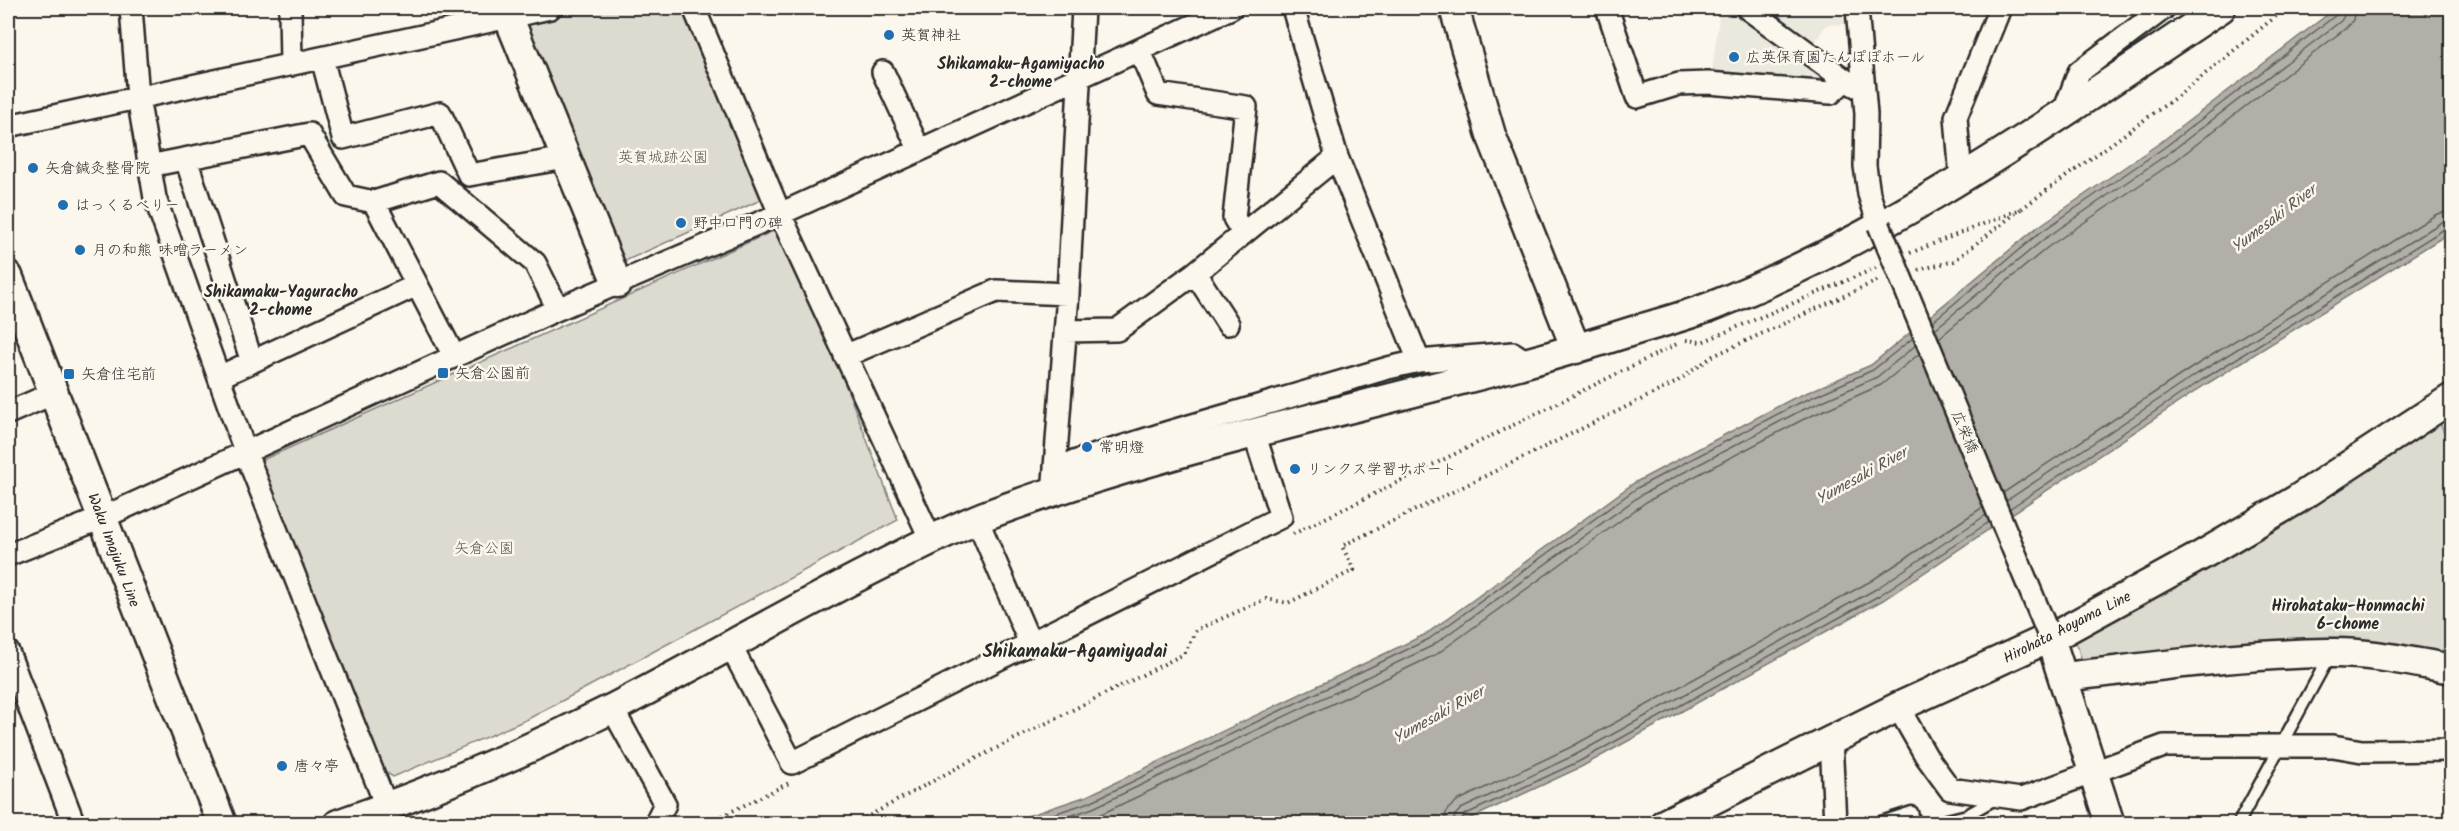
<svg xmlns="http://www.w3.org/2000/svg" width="2459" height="831" font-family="Kalam,'Klee One',sans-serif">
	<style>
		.built { fill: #ebe8de }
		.green { fill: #dddad0; stroke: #84827e; stroke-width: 1.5 }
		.water { fill: #b1afa7; stroke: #7b7a75; stroke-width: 1.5 }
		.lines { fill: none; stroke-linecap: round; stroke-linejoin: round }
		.shore { stroke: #61605d; stroke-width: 1.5 }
		.lane-casing { stroke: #2b2b2b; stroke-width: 15 }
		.street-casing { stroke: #2b2b2b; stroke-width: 26 }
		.secondary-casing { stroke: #2b2b2b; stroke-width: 33 }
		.path { stroke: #2b2b2b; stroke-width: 4; stroke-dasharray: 1.5 4.5; stroke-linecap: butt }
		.lane { stroke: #fbf7ec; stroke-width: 10 }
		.street { stroke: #fbf7ec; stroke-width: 21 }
		.secondary { stroke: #fbf7ec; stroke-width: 28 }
		.street-bridge-casing { stroke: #2b2b2b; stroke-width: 26; stroke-linecap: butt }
		.street-bridge { stroke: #fbf7ec; stroke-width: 21 }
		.poi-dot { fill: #1f6fb2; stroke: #fbf7ec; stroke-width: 2 }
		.labels { text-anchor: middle; stroke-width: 5; stroke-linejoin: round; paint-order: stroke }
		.poi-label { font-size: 15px; fill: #2b2b2b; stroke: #fbf7ec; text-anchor: start }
		.park-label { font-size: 15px; fill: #585754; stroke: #fbf7ec }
		.street-label { font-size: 15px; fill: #2b2b2b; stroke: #fbf7ec }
		.neighbourhood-label { font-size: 16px; font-weight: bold; fill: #2b2b2b; stroke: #fbf7ec }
		.water-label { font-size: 16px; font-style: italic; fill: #5a5956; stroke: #fbf7ec }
		.quarter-label { font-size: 18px; font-weight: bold; fill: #2b2b2b; stroke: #fbf7ec }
	</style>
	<rect width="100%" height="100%" fill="#fbf7ec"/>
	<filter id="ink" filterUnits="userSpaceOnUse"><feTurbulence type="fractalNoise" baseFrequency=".0167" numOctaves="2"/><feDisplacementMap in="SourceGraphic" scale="12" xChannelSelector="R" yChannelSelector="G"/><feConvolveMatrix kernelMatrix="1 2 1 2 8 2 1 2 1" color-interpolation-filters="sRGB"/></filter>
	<g filter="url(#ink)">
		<path class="built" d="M1720,8h9l97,68 -5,9 -109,-12z
			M1759,8h86v16l-19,1 -13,21z"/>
		<path class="green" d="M591,8h93l16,46 65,144 -140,63 -86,-195 -13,-37 4,-8z
			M778,229l59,134 61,157 -370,199 -135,58 -11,-7 -122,-309z
			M2439,421l13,28 -1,211 -368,4 -8,-25z"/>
		<path class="water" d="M2336,8h115v224l-246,153 -322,215 -302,167 -120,56 -457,1 83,-28 339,-162 208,-151 158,-84 79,-34 164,-136 126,-87z"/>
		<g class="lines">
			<path class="shore" d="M1932,322l106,-88 127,-87 171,-132 3,-7
				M1935,329l108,-89 126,-87 172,-132 4,-7 1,-6
				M1939,338l109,-91 127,-86 171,-133 7,-8 2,-12
				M2003,493l190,-126 244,-153 15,-3
				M2006,501l191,-127 245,-152 10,-2
				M2009,509l193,-129 244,-152 6,-1
				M1023,824l67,-22 339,-163 208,-151 158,-83 78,-35 40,-32
				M1047,824l46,-16 339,-162 209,-151 157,-83 79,-35 39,-32
				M1076,824l21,-8 340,-162 209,-152 156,-82 79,-35 38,-31
				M1444,824l3,-14 10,-9 114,-54 300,-166 112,-74
				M1453,824l2,-9 6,-6 114,-54 301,-166 110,-74
				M1461,824l3,-9 114,-53 302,-167 109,-73"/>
			<g class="lane-casing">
				<path id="lane" d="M1875,824l37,-12 3,12
					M1931,824l36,-9 30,-17
					M2238,824l92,-169"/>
			</g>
			<g class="street-casing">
				<path id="street" d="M131,8l7,89 17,101 90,253 142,357
					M290,8l1,57
					M694,8l86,206 151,326
					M1293,8l44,149 82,204
					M1607,8l30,89 42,-13 29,-1 123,10 14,-13
					M1747,8l98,72 11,6
					M1857,8l9,106 -1,52 4,28 10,31
					M1140,51l18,43 88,13 -12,111 9,15
					M322,58l21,80 97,-25 29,62 97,-17
					M883,72l36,77
					M2063,114l16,-42 85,-64
					M8,126l542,-118
					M186,159l66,203
					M149,166l160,-32 37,62 28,6 80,154
					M1961,178l-5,-61 44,-109
					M374,202l65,-20 96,81 23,46
					M1195,273l33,51
					M1065,331l52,-1 78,-57 142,-116
					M845,356l151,-65 72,3
					M219,377l198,-92
					M8,413l46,-20
					M1055,468l114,-36 219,-64 31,-7 94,-8 15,10
					M1054,481l14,-187 15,-286
					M977,519l53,124
					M8,555l94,-37 456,-209 222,-95 451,-206
					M730,645l62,118 489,-246 -27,-84
					M8,652l66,172
					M1898,707l28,49 24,33 71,10 143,-53h169l29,5 90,-1
					M612,708l53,96 -10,20
					M1831,739l4,85"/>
			</g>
			<g class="secondary-casing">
				<path id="secondary" d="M507,8l1,8 109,267
					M1454,8l37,127 85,214
					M8,276l214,548
					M2050,638l60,186
					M2064,677c88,-10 177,-23 265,-24 40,-1 83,9 123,16
					M338,824c95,-33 188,-72 277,-117 90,-46 176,-97 266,-142 34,-17 68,-35 103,-49 152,-57 312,-93 469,-134 61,-15 120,-32 180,-51 26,-8 53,-15 79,-25 183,-72 346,-190 509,-298
					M1664,824l234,-117 164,-75 140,-77 94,-55 156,-102"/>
			</g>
			<path class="path" d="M1910,253l111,-44 162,-117 103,-84
				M1918,270l36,-9 67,-52
				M1686,340l16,2 174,-74
				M1293,534l386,-191
				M706,824l83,-41
				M854,824l99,-54 231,-116 12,-24 70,-31 22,4 66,-33 -12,-24 333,-163 38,-27 168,-77"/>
			<use href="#lane" class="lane"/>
			<use href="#street" class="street"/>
			<use href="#secondary" class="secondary"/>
			<g class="street-bridge-casing">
				<path id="street-bridge" d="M1879,225l171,413"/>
			</g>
			<use href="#street-bridge" class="street-bridge"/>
		</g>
	</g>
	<g class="poi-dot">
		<circle cx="889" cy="35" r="6"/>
		<circle cx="1734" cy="57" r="6"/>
		<circle cx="33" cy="168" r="6"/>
		<circle cx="63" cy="205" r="6"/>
		<circle cx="681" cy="223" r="6"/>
		<circle cx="80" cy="250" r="6"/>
		<rect x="437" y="367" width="12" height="12" rx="3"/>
		<rect x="63" y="368" width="12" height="12" rx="3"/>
		<circle cx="1087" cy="447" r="6"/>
		<circle cx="1295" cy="469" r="6"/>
		<circle cx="282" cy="766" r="6"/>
	</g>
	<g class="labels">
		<g class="poi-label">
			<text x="901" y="40">英賀神社</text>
			<text x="1746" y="62">広英保育園たんぽぽホール</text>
			<text x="45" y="173">矢倉鍼灸整骨院</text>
			<text x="75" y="210">はっくるべりー</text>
			<text x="693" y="228">野中口門の碑</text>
			<text x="92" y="255">月の和熊 味噌ラーメン</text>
			<text x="455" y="378">矢倉公園前</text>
			<text x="81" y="379">矢倉住宅前</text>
			<text x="1099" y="452">常明燈</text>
			<text x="1307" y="474">リンクス学習サポート</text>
			<text x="294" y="771">唐々亭</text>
		</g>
		<g class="park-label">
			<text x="663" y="162">英賀城跡公園</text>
			<text x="484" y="553">矢倉公園</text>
		</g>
		<g class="street-label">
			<text transform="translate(1965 432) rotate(67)" y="5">広栄橋</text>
			<text transform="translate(114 550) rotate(69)" y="5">Waku Imajuku Line</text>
			<text transform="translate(2067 627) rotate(-27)" y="5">Hirohata Aoyama Line</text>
		</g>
		<g class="neighbourhood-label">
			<text x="1021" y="69">Shikamaku-Agamiyacho<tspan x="1021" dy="18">2-chome</tspan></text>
			<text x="281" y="297">Shikamaku-Yaguracho<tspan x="281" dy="18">2-chome</tspan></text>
			<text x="2348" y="611">Hirohataku-Honmachi<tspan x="2348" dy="18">6-chome</tspan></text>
		</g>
		<g class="water-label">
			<text transform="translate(2273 218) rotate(-37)" y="6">Yumesaki River</text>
			<text transform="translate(1861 475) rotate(-29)" y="6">Yumesaki River</text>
			<text transform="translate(1438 714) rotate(-29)" y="6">Yumesaki River</text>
		</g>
		<g class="quarter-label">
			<text x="1075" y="657">Shikamaku-Agamiyadai</text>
		</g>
	</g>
	<rect width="2459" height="831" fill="none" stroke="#fbf7ec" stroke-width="30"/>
	<rect x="15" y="15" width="2429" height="801" fill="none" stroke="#2b2b2b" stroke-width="2" filter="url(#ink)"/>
</svg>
